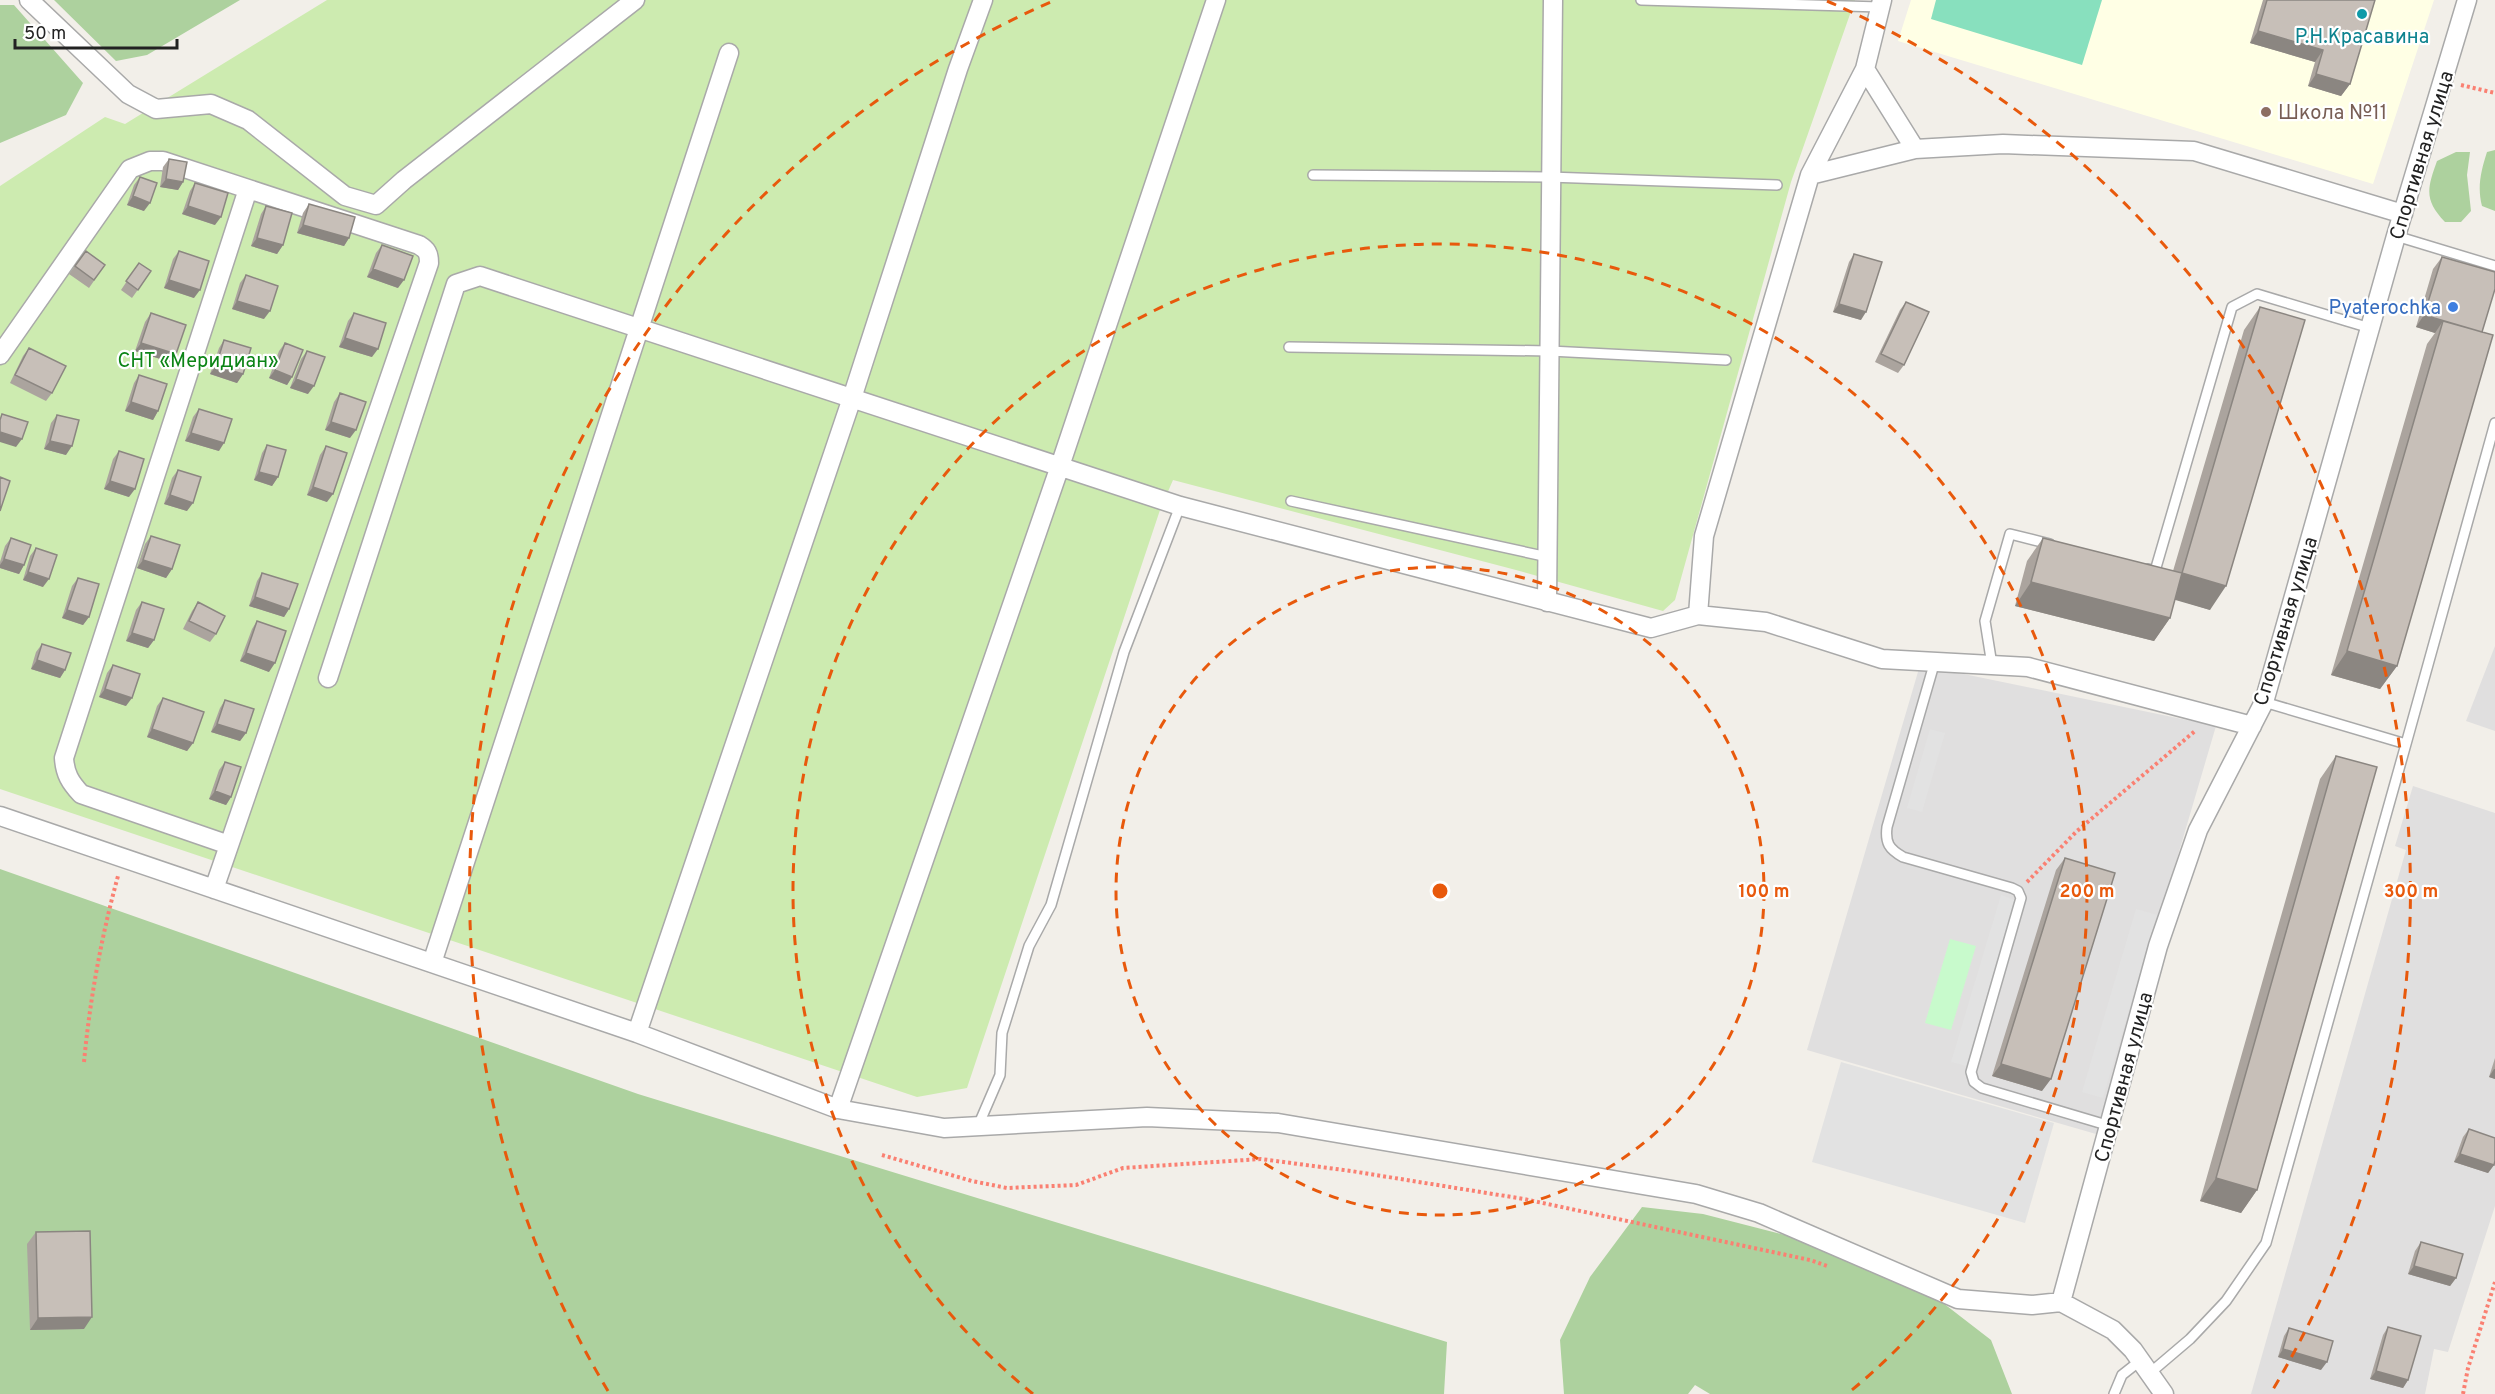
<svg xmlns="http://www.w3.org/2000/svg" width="2495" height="1394" font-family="Overpass,sans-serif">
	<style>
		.residential { fill: #e0dfdf }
		.education { fill: #ffffe5 }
		.grass { fill: #cdebb0 }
		.forest { fill: #add19e }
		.park { fill: #c8facc }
		.pitch { fill: #88e0be }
		.parking { fill: #e2e2e2 }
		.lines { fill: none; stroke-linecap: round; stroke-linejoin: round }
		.lane-casing { stroke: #a9a9a9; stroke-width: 12 }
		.street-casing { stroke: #a9a9a9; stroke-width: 21 }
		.path { stroke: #fa8072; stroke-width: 4; stroke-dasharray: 3 3; stroke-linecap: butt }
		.lane { stroke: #fff; stroke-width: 9 }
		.street { stroke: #fff; stroke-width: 18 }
		.wall { fill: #aba49e }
		.shaded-wall { fill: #8b8681 }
		.building { fill: #c7bfb8; stroke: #8b8681; stroke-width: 1.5 }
		.ring { fill: none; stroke: #e8590c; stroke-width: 3; stroke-dasharray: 10 8 }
		.culture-dot { fill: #0f9aa8; stroke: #fff; stroke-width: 2 }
		.education-dot { fill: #8d6e63; stroke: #fff; stroke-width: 2 }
		.shop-dot { fill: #3f7fe0; stroke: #fff; stroke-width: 2 }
		.labels { text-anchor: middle; stroke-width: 4.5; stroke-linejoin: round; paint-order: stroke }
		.culture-label { font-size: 20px; fill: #0d838f; stroke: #fff }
		.education-label { font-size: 20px; fill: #785e54; stroke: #fff; text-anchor: start }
		.street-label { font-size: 20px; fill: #222; stroke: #fff }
		.shop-label { font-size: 20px; fill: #366cbe; stroke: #fff; text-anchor: end }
		.park-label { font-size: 20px; fill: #0c8416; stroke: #fff }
		.centre { fill: #e8590c; stroke: #fff; stroke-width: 3 }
		.ring-label { font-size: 18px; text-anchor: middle; font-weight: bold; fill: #e8590c; stroke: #fff; stroke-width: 4.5; stroke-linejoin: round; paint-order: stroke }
	</style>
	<rect width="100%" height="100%" fill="#f2efe9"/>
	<path class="residential" d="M2495,646v85l-29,-10z
		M1920,665l296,61 -120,408 -289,-84z
		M2413,786l82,27v393l-47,146 -14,-3 -9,45h-174l155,-544 -11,-4z"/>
	<path class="education" d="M1911,0h523l-61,184 -475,-143z"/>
	<path class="grass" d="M327,0h1528l-64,182 -116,418 -12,11 -147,-41 -343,-90 -13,30 -193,578 -50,9 -917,-308v-603l105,-69 20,7z"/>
	<path class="forest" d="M54,0h186l-93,55 -31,6z
		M0,5h14l69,78 -17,32 -66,28z
		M2495,150v61l-13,-5c-5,-19 -1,-35 5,-54z
		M2456,152h14l-3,23 4,36 -10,11h-16c-21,-22 -18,-33 -8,-61z
		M0,869l638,225 809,248 -3,52h-1444z
		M1642,1207l61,7 94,24 115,41 79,61 21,54h-302l-15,-9 -7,9h-124l-4,-54 30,-63z"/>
	<path class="park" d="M1950,939l26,7 -25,84 -26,-7z"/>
	<path class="pitch" d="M1936,0h166l-20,65 -151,-46z"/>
	<path class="parking" d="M1930,729l15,4 -23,79 -15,-4z
		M2001,895l14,5 -49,166 -15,-4z
		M2136,909l21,6 -54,183 -21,-6z
		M1841,1062l213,61 -29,100 -213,-61z"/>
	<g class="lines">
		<g class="lane-casing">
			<path id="lane" d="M1641,0l239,7
				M1313,175l236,2 228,8
				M2396,236l99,30
				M1289,347l261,4 176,9
				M1291,501l257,56
				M2148,569l7,2 77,-264 25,-13 113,34
				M1935,661l-48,166c-2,16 2,22 16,30l109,31 6,3 3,7 -50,174 3,10 8,6 128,38
				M1992,665l-7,-44 25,-87 40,10
				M2406,744l89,-321
				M978,1126l22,-51 2,-42 27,-87 22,-41 73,-253 56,-146
				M2150,1373l40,-34 36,-38 40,-58 140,-499 -142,-42
				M2114,1394l8,-19 19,-15"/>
		</g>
		<g class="street-casing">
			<path id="street" d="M29,0l99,94 28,15 55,-5 37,16 97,76 31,9 28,-25 231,-180
				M1865,69l50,80
				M1810,175l105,-26 88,-5 191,7 209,63
				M0,355l130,-186 20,-8h13l256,84c8,5 10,8 10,18l-215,626
				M1547,602l6,-602
				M1698,615l6,-79 106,-361 55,-106 17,-69
				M328,678l128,-394 24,-8 700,230 471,122 47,-13 68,7 116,37 146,8 224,59
				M0,816l637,217 201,76 106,19 203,-11 131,6 418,71 63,19 199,86 74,6 29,-3 52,28 20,20 31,44
				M229,845l-148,-51c-11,-12 -16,-20 -17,-36l184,-569
				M432,963l297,-910
				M637,1033l215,-635 106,-329 25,-69
				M838,1109l222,-643 156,-466
				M2061,1302l97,-356 40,-116 66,-128 132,-466 71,-236"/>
		</g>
		<path class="path" d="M2461,85l34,8
			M2027,882l50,-51 118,-100
			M84,1062c6,-63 17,-124 34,-186
			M882,1155l90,26 35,7 69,-3 47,-17 138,-9 90,12 173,28 286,61 17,6
			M2463,1394l5,-26 27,-86"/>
		<use href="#lane" class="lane"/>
		<use href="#street" class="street"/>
	</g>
	<path class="wall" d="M2263,0h112l-25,84 -9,12 -33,-10 7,-24 -65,-19z
		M169,159l14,23 -5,8 -18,-3 3,-20z
		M140,177l4,34 -17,-6 7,-20z
		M195,183l20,42 -33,-11 8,-23z
		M309,204l40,34 -5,8 -47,-13 6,-20z
		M266,206l17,39 -6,9 -26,-8 10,-32z
		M382,245l16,43 -31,-11 9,-24z
		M86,251l19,14 -16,23 -20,-14z
		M179,251l15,47 -30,-10 9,-29z
		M1854,254l7,66 -28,-8 16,-50z
		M2442,257l40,75 -85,334 -17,23 -49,-14 96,-331 8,-11 -19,-6 17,-58z
		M139,263l12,8 -19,27 -11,-8z
		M246,275l18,44 -32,-10 8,-26z
		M1906,302l-2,63 -6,8 -23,-11 25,-52z
		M2260,307l-50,303 -35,-11 -5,19 -16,23 -139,-35 12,-45 16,-23 130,33 71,-241z
		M151,313l19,49 -35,-11 10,-29z
		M354,313l18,44 -33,-10 9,-26z
		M224,340l19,34 -6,9 -27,-9 9,-26z
		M285,343l7,34 -5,8 -18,-7 10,-27z
		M29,348l23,45 -6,8 -36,-18 13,-27z
		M307,351l1,43 -18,-6 11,-29z
		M139,375l19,36 -5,9 -28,-9 9,-28z
		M340,393l10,45 -25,-8 9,-28z
		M199,409l20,42 -34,-10 8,-24z
		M57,415l9,40 -22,-6 7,-26z
		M267,445l11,32 -6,9 -18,-6 8,-27z
		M326,446l1,56 -20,-7 13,-40z
		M119,451l10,46 -25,-8 9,-30z
		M178,470l9,41 -23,-7 8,-26z
		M151,536l21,33 -6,9 -29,-10 8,-24z
		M11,538l13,27 -5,9 -19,-6v-6l5,-16z
		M36,548l7,39 -20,-7 7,-24z
		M262,573l27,36 -5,8 -35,-11 8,-25z
		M78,578l11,39 -6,8 -21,-7 10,-32z
		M142,602l12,38 -6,8 -22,-7 10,-31z
		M198,602l18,32 -6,8 -27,-13 9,-18z
		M257,621l12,51 -29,-11 12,-32z
		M42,644l23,26 -5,8 -29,-9 5,-17z
		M113,665l13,41 -27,-9 8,-24z
		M163,698l30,45 -6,8 -40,-14 10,-31z
		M225,700l21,33 -6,8 -29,-9 9,-24z
		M2336,756l-79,434 -16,23 -41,-12 120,-422z
		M225,762l6,35 -5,8 -17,-6 10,-29z
		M2065,858l-23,233 -50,-15 64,-206z
		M2495,1058v21l-6,-2z
		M2469,1129l25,36 -6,8 -34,-11 9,-25z
		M36,1232l48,97 -54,1 -3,-86z
		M2421,1242l35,36 -6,8 -42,-12 7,-23z
		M2388,1327l20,53 -5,8 -33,-9 13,-44z
		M2289,1328l32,42 -43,-13 6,-21z"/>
	<path class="shaded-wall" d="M2258,31l65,19 -8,12 -65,-19z
		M2316,74l34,10 -9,12 -33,-10z
		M166,179l17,3 -5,8 -18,-3z
		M133,196l17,7 -6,8 -17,-6z
		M188,206l33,11 -6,8 -33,-11z
		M303,225l46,13 -5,8 -47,-13z
		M257,238l26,7 -6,9 -26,-8z
		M373,269l31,11 -6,8 -31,-11z
		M169,280l31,10 -6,8 -30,-10z
		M237,301l33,10 -6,8 -32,-10z
		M1839,304l27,8 -5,8 -28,-8z
		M2424,315l58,18 -39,-12 -8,12 -19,-6z
		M345,338l33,11 -6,8 -33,-10z
		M141,343l35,11 -6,8 -35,-11z
		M216,366l27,8 -6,9 -27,-9z
		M275,370l17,7 -5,8 -18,-7z
		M296,379l18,7 -6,8 -18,-6z
		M131,402l27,9 -5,9 -28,-9z
		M331,422l25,8 -6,8 -25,-8z
		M0,432l22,7 -6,8 -16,-5z
		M191,433l33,10 -5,8 -34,-10z
		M50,441l22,5 -6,9 -22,-6z
		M259,472l19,5 -6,9 -18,-6z
		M110,481l25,8 -6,8 -25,-8z
		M313,487l20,7 -6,8 -20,-7z
		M170,495l23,8 -6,8 -23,-7z
		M4,559l20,6 -5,9 -19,-6v-3z
		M143,560l29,9 -6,9 -29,-10z
		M28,572l21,7 -6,8 -20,-7z
		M2182,573l44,13 -16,24 -45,-13z
		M2031,582l139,36 -16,23 -139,-35z
		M255,597l34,12 -5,8 -35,-11z
		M67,610l22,7 -6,8 -21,-7z
		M132,633l22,7 -6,8 -22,-7z
		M2347,651l50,15 -17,23 -49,-14z
		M246,653l29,10 -6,9 -29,-11z
		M37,660l28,10 -5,8 -29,-9z
		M105,689l27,9 -6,8 -27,-9z
		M217,724l29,9 -6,8 -29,-9z
		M152,729l41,14 -6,8 -40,-14z
		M215,791l16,6 -5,8 -17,-6z
		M2001,1064l50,15 -9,12 -50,-15z
		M2494,1069h1v10l-6,-2z
		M2460,1154l34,11 -6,8 -34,-11z
		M2216,1178l41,12 -16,23 -41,-12z
		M2414,1266l42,12 -6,8 -42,-12z
		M92,1317l-8,12 -54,1 8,-12z
		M2283,1349l44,13 -6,8 -43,-13z
		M2376,1371l32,9 -5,8 -33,-9z"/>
	<path class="building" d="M2267,0h108l-25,84 -34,-10 7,-24 -65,-19z
		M169,159l18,3 -4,20 -17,-3z
		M140,177l17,6 -7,20 -17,-7z
		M195,183l33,10 -7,24 -33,-11z
		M309,204l46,13 -6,21 -46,-13z
		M266,206l26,7 -9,32 -26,-7z
		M382,245l31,11 -9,24 -31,-11z
		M86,251l19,14 -11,15 -19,-14z
		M179,251l30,10 -9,29 -31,-10z
		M1854,254l28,8 -16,50 -27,-8z
		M2442,257l53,15v17l-13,43 -58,-17z
		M139,263l12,8 -13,19 -12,-9z
		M246,275l32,11 -8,25 -33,-10z
		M1906,302l23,10 -25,53 -23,-11z
		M2260,307l45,13 -79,266 -44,-13z
		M151,313l35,12 -10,29 -35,-11z
		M354,313l32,10 -8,26 -33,-11z
		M2443,321l50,14 -96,331 -50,-15z
		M224,340l27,8 -8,26 -27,-8z
		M285,343l18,7 -11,27 -17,-7z
		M29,348l37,18 -14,27 -37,-18z
		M307,351l18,6 -11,29 -18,-7z
		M139,375l28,9 -9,27 -27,-9z
		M340,393l26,9 -10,28 -25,-8z
		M199,409l33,10 -8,24 -33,-10z
		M2,414l26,8 -6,17 -22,-7v-12z
		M57,415l22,5 -7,26 -22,-5z
		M267,445l19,5 -8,27 -19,-5z
		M326,446l21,7 -14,41 -20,-7z
		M119,451l25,8 -9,30 -25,-8z
		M178,470l23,7 -8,26 -23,-8z
		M0,477l10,4 -10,30z
		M151,536l29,9 -8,24 -29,-9z
		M11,538l20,7 -7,20 -20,-6z
		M2043,538l139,35 -12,45 -139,-36z
		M36,548l21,7 -8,24 -21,-7z
		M262,573l36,11 -9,25 -34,-12z
		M78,578l21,6 -10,33 -22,-7z
		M142,602l22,7 -10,31 -22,-7z
		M198,602l27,14 -9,18 -27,-13z
		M257,621l29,10 -11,32 -29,-10z
		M42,644l29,9 -6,17 -28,-10z
		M113,665l27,9 -8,24 -27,-9z
		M163,698l41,14 -11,31 -41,-14z
		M225,700l29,9 -8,24 -29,-9z
		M2336,756l41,11 -120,423 -41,-12z
		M225,762l16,5 -10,30 -16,-6z
		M2065,858l50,15 -64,206 -50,-15z
		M2469,1129l26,9v23l-1,4 -34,-11z
		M90,1231l2,86 -54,1 -2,-86z
		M2421,1242l42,12 -7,24 -42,-12z
		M2388,1327l33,9 -13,44 -32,-9z
		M2289,1328l44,13 -6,21 -44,-13z"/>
	<g class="ring">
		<circle cx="1440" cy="891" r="324"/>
		<path d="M1033 1394A647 647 0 1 1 1847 1394"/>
		<path d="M608 1391A971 971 0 0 1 1053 1M1827 1A971 971 0 0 1 2272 1391"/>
	</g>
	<circle class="culture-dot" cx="2362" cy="14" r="6"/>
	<circle class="education-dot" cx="2266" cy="112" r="6"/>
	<circle class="shop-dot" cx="2453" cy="307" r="6"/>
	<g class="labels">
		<g class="culture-label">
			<text x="2362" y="43">Р.Н.Красавина</text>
		</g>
		<g class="education-label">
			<text x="2278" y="119">Школа №11</text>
		</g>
		<g class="street-label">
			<text transform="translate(2421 155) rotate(-73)" y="7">Спортивная улица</text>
			<text transform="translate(2285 621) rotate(-73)" y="7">Спортивная улица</text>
			<text transform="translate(2123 1077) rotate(-75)" y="7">Спортивная улица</text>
		</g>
		<g class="shop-label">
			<text x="2441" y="314">Pyaterochka</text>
		</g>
		<g class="park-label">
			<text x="198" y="367">СНТ «Меридиан»</text>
		</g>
	</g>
	<circle cx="1440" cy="891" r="9" class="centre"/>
	<g class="ring-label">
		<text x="1764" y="897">100 m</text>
		<text x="2087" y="897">200 m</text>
		<text x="2411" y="897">300 m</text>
	</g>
	<path d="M15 39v9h162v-9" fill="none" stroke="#222222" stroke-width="3"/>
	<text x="24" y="39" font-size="18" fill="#222222" stroke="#ffffff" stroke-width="4.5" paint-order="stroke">50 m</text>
</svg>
